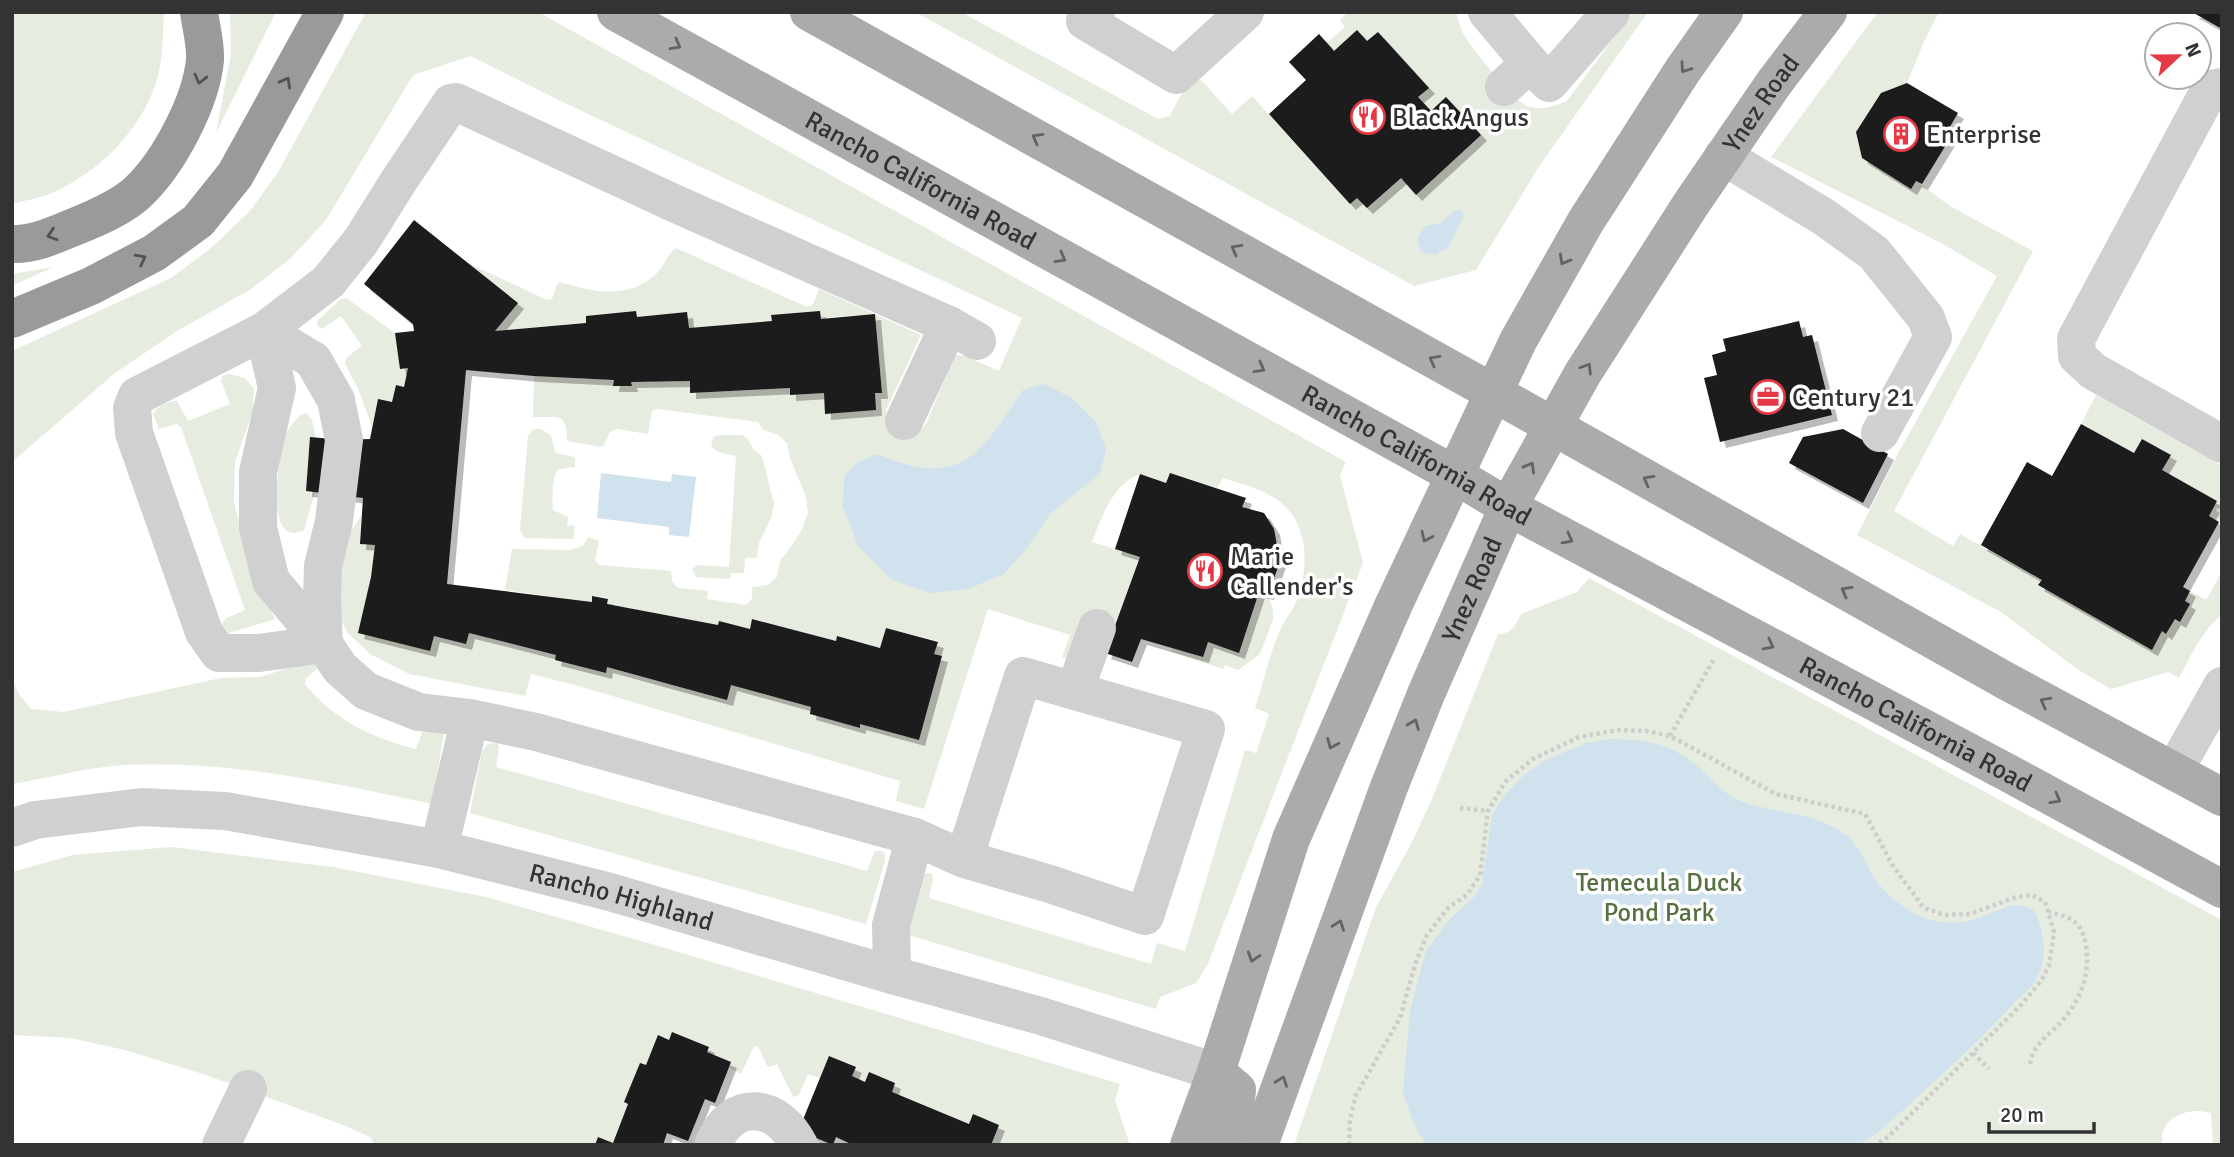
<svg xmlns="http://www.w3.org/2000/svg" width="2234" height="1157" font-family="Signika,sans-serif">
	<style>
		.green { fill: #e6ecdf }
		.water { fill: #cfe2ee }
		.building { fill: #1a1a1a; filter: url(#shadow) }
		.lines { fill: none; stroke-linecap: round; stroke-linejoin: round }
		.path { stroke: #cdcdcd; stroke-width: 4.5; stroke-dasharray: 3.5 3.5; stroke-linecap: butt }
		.minor { stroke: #d0d0d0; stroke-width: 38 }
		.major { stroke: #ababab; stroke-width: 38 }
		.highway { stroke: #9a9a9a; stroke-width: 38 }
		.oneway { stroke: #636363 }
		.oneway2 { stroke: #525252 }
		.labels { text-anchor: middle; stroke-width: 7; stroke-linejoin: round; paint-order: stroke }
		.street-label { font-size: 26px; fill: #333; stroke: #fff }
		.poi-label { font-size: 26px; fill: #333; stroke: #fff; text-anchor: start }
		.park-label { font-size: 26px; fill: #56703f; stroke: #fff }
	</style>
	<defs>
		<filter id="shadow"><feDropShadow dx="6" dy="6" stdDeviation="0" flood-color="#0004"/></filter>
	</defs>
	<rect width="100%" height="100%" fill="#fff"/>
	<path class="green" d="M12,12h152c-1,21 -1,44 -6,64 -14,50 -54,92 -100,114 -13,7 -31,10 -46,14z
		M230,12h46l-60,121 15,-79z
		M366,12h172l808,450 -6,13 23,88 -155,401 -12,19 -36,14 -4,12 -251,-75 17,-58 5,-3 5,1 1,4 -4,20 222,66 6,-21 28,8 60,-201 11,3 13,-39 -14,-6c9,-27 15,-57 27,-82 4,-8 10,-15 14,-23 14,-37 14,-84 -23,-106 -15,-9 -34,-14 -50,-19l-6,10 -47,-15 -4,10 -26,-9c-28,11 -38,42 -48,68l48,15 -27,72 -45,30 -6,-2 8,-22 -82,-26 -64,200 -28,-8 4,-20 -325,-96 -44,-11 -6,22 -116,-22 -39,-20 -22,-21 -10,-19 3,-68 20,-30 -1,28 15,1 -4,32 -12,56 71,18 4,-15 32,8 3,-11 87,22 -1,5 50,13 2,-6 120,33 4,-15 80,22 -1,7 49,14 1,-4 59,16 23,-83 -8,-3 3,-13 -51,-13 -6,20 -42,-12 -2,5 -83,-22 -3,10 -31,-8 -1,4 -111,-21 1,-6 -15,-2 -1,6 -87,-12 7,-41 59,1 12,-4 5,-9 11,4 -4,20 4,4 72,6 1,10 6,7 30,3 -1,8 39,6 6,-6v-12l16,-2 9,-8 3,-16 13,-17 9,-15 6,-16 -2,-16 -16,-39 -3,-15 -9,-8 -15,-5 -5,-8 -101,-13 -5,2 -4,23 -31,-5 -7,3 -7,15 -36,-6 -1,-14 -3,-7 -6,-3h-24l1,-41 80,4 -1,5h19l-1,-3 59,-1 1,12 99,-5v7l34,-2 2,21 49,-4v-17l7,-1 -7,-78 -186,14 -2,-16 -50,5 -1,-6 -50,5v7l-91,8 22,-29 -51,-40 81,38 5,-1 5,-14 3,-3c32,10 69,18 96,-8 8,-8 11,-20 20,-26l131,59 5,-1 7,-17 102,46 -35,75 1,11 30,11 9,-8 29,-69 10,1 34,15 23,-53 -453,-213 -98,-49 -58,19 -87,145 -35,38 -40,31 -74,42 -62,42 -103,89v-111l159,-73 40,-30 39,-37 28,-39z
		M915,12h46l197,107 12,-3c8,-14 14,-34 31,-36l31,34 20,-18 98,107 7,-5 10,10 34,-30 15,17 64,-60 -34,-37 -15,13 -13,-14 11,-10 -51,-55 -11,9 -33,10 -7,-8 18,-16 -5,-7 8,-8h108c2,7 4,15 7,21 7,14 53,71 66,74 14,3 26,-1 38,-6l66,-89h15l-110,156 -62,102 -62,16z
		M1878,12h61l-15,30 -17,41 -26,10 -25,39 6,26 49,30 5,-7 34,25 83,45 -139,260 59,35 7,-12 82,46 -3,6 113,63 10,-18 5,3 8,-15 6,3 9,-18 -5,-3 5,-10 16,9 14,-25h2v40c-21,16 -31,41 -43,63l-11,-6 -57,17 -31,-18 -79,-59 -144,-77 43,-85 97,-174 -54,-32 -172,-87z
		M53,267l-41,19v-12z
		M346,298l49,35 13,35 -4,19 -8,-2 -4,17 -14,-2 -6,27 -13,-36 -14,-28 2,-6 15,-11 -21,-30 -19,13 -4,-3 -1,-5 24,-22z
		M229,374l16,4 9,11 -1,22 -18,51 -1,39 13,58 28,60 -46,14 -7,-9 3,-5 20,-9 -64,-183 -4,-3 -18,5 -6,-15c3,-7 16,-14 24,-13l11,20 42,-17 -9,-23 2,-6z
		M2096,395l126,71v50l-3,6 -10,-6 8,-15 -55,-31 8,-16 -28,-15 -8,14 -53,-29z
		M307,413l5,7 4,17 -6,1 -4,53 9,1 -11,38c-42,21 -25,-80 -17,-98 3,-6 9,-12 13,-17z
		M533,429h8l10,6c6,28 4,14 24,23v9c-4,1 -13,1 -17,3 -6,5 -6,33 -5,40l15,7 -1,8 8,1 -1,13 -49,-1 -5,-8 8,-94z
		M719,435h23l6,4 5,10 9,7 12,48 -3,14 -12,25 -2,15h-12l-1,15h-13l-1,6 -34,-2 -4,-8 6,-4 31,2 7,-111c-10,-2 -32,-4 -22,-20z
		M1589,578l633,342v225h-9l-2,-32c-22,-7 -53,4 -49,32h-868l82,-238 35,-63 21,-45 66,-165c14,0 17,-8 23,-20l56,-22z
		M1259,592l9,2 5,16v10l-13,34 -22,16 -13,-5 -1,4 -53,-17 2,-5 29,10 6,-15 31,10z
		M312,660l5,9 -11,9 -1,6c27,35 69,55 111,65l7,-19 21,3 -12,71c-101,-22 -204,-44 -308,-39 -36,2 -76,13 -112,19v-105l6,14 13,16 32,3 158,-34 39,-1z
		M494,743l4,1 1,4 -3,19 371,104 8,-20h7l3,3v7l-19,63 -396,-111 12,-62 6,-7z
		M172,847l161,20 153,30 176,50 458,137 -5,16 15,45h-139l7,-20 -25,-11 -4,10 -77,-32 3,-9 -26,-11 -4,10 -13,-6 3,-9 -25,-11 -10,22 -12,-4 -9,21 -6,2 -16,-33 -9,3 -10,-20 -4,-1 -13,28 -12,-6 2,-6 -24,-10 2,-5 -37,-15 -3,8 -11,-4 -12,29 -21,37 3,2 -15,39 -14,-6 -4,8h-220l-5,-8 -24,-11 -140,-51 -81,-25 -55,-12 -58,-3v-163l61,-17z"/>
	<path class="water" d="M1460,210l4,5 -15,31 -13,9 -15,-3 -4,-13 8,-13 16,-3 13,-12z
		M1044,384l28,14 24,24 10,27 -6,25 -49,39 -24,35 -23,26 -36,15 -38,4 -38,-13 -34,-34 -15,-39 1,-31 14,-14 19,-8c84,36 103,1 146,-64z
		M601,473l70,9 1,-8 24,3 -7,60 -20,-2v-8l-72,-9z
		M1610,739c38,0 64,5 93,32 11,11 22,24 37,30 35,13 74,10 106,34 16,13 20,32 32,48 8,11 29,28 41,33 16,7 37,8 53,4 15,-3 30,-14 45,-15 5,0 11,3 16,4 11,19 15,46 5,67 -3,9 -14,17 -21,24 -32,35 -66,67 -101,98 -18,17 -37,37 -59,47h-431l-13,-23 -10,-30 7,-81 16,-60 24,-32 25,-23 7,-12 10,-69 12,-19 18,-19 21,-16 43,-18z"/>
	<path class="building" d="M2192,12h30v17z
		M1357,30l10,11 11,-9 51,56 -11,9 13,14 15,-14 35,38 -65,60 -15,-17 -34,30 -10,-10 -7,6 -81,-90 37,-34 -17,-18 30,-28 15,17z
		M1907,83l51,30 -14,24 5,3 -27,44 -6,-3 -5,8 -49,-31 -6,-26 25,-39z
		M414,220l104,83 -23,28 91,-8v-7l50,-5 1,6 50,-5 2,16 83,-7 -1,-6 49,-4 1,8 54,-5 7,79h-7l1,17 -51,4 -1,-21 -34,2v-7l-100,5v-12l-59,1 1,4h-19l1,-6 -80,-4 -68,-6 -19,214 145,18v-6l16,3 -1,5 111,21 1,-4 31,8 2,-10 84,22 1,-5 43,12 6,-20 52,14 -4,12 8,2 -23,84 -59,-16v4l-50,-14 1,-7 -80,-22 -4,15 -120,-33 -1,6 -51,-13 1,-5 -87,-22 -3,11 -32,-8 -4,15 -72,-18 13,-56 4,-32 -15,-1 3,-46 -57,-7 4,-54 34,3 26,-1 8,-40 14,3 4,-17 8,2 4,-19 -8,1 -5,-36 19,-2 -1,-7 -49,-40z
		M1799,321l4,16 9,-2 20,80 -112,27 -16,-64 13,-3 -5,-20 14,-4 -3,-12z
		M2081,424l53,29 8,-14 29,16 -9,15 55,31 -8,15 10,6 -36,65 7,4 -5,10 5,3 -10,18 -5,-3 -9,15 -4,-3 -10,19 -114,-65 4,-5 -61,-35 46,-83 25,14z
		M1843,429l45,25 -25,49 -74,-40 14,-26z
		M1170,473l76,25 -4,9 22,6 10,16 3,16 -2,7 8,2 -15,40 -9,-2 -20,61 -31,-11 -5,15 -62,-18 -9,23 -27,-9 35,-96 -25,-8 25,-75 26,9z
		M672,1032l37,15 -2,5 24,10 -16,41 -10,-4 -17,42 -21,-8 -4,12h-68l3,-8 15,6 15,-39 -4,-2 16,-39 6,2 12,-30 11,5z
		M829,1056l27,11 -4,9 13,6 4,-10 26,11 -3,9 77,32 4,-10 26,11 -8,20h-138l-17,-8 -3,8 -29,-12 -2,-11z"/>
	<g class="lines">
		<path class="path" d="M2222,516l-5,-3 5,-8
			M1670,736l44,-77
			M1460,808l28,3
			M1973,1053l16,16
			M2030,1064c3,-17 12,-24 24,-35 24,-22 37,-51 32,-84 -5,-24 -15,-28 -37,-33
			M1349,1145l1,-26 6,-24 44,-77 15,-53 12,-30 21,-27 19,-13 13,-20 8,-64 17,-29 28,-23 46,-22 40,-7 27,1 24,5 106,58 89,20 28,52 31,42 21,7 25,-1 46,-17 16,-2 13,7 9,30 -5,34 -8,15 -19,23 -133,132 -13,9"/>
		<g class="minor">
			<path d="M1096,12l-11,9 91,54 69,-63"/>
			<path d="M1487,12l43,51 -26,24"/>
			<path d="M1530,63l19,20 62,-71"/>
			<path d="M2222,87l-12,2 -134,250 1,17 16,15 129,73"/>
			<path d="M1723,156l101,61 50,36 52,65 7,19 -53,96"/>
			<path d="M264,331l49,29 23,40 8,40 -10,81 -11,45 -1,33 2,45"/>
			<path d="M264,331l13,57 -19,84v56l13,53 53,63"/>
			<path d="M904,421l45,-96"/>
			<path d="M1075,690l22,-62"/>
			<path d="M2174,771l48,-85"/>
			<path id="s1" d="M12,828l23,-8 107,-13 83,4 214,38 171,43 282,83 149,41 175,56"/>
			<path d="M439,849l31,-131"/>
			<path d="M964,859l59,-183 183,53 -61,187 -95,-32 -86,-25 -49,-22 -379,-105 -66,-14 -51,-6 -53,-21 -26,-23 -16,-24 -65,9h-40l-15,-21 -70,-199 -2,-25 5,-12 127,-65 64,-49 33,-41 37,-59 53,-79 5,-1 220,102 273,121 28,16"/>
			<path d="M892,975l-1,-50 24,-88"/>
			<path d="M221,1145l27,-56"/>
			<path d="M713,1145c19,-48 65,-42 86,0"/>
		</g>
		<g class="major">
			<path id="s2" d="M616,12l839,463 53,32 502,267 212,115"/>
			<path d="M809,12l685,381 512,288 216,116"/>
			<path d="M1216,1072l21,18 -5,43 -4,12"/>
			<path d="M1189,1145l27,-73 75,-233 103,-235 124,-263 68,-120 97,-151 41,-58"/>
			<path id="s3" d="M1259,1145l130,-358 37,-93 82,-187 75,-134 108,-169 83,-121 54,-71"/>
		</g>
		<path class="highway" d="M12,244c21,1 43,-9 62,-17 20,-8 49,-20 65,-36 30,-29 62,-89 66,-131 1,-15 -4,-33 -6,-48
			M12,319l79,-33 63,-33 44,-32 37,-46 90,-163"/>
	</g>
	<defs><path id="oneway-chevron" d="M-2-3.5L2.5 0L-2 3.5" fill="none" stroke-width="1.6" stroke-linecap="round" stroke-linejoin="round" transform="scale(1.75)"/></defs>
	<g class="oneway">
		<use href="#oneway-chevron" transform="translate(676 45) rotate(29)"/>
		<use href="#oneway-chevron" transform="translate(1685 68) rotate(125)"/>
		<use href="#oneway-chevron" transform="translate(1037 138) rotate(-151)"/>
		<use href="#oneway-chevron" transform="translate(1236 249) rotate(-151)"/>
		<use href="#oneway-chevron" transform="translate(1061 258) rotate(29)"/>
		<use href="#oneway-chevron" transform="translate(1564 260) rotate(119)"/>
		<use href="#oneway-chevron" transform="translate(1434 360) rotate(-151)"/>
		<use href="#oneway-chevron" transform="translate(1260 368) rotate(29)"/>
		<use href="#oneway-chevron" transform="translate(1587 368) rotate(-58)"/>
		<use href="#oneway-chevron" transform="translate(1530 467) rotate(-61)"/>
		<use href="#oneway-chevron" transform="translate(1648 480) rotate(-151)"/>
		<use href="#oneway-chevron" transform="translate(1426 537) rotate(116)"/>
		<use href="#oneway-chevron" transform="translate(1568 539) rotate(28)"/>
		<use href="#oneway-chevron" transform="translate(1846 591) rotate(-151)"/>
		<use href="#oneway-chevron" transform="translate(1769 645) rotate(28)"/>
		<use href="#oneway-chevron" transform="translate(2045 702) rotate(-152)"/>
		<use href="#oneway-chevron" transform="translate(1414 724) rotate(-68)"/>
		<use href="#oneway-chevron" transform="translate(1332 744) rotate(113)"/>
		<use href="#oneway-chevron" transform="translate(2056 799) rotate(29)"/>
		<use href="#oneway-chevron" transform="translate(1339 925) rotate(-70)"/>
		<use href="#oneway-chevron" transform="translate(1253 957) rotate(108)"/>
		<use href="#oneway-chevron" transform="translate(1282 1081) rotate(-70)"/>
	</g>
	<g class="oneway2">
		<use href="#oneway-chevron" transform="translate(200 79) rotate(104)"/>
		<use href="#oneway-chevron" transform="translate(286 82) rotate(-61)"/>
		<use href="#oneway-chevron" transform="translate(52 235) rotate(162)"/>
		<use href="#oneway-chevron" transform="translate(141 259) rotate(-28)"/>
	</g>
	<defs>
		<g id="restaurant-ring" transform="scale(1.75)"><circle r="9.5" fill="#fff" stroke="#e63946" stroke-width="1.5"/><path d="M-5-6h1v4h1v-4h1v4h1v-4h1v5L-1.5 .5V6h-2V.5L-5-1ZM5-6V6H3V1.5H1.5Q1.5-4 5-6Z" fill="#e63946"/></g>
		<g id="building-ring" transform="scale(1.75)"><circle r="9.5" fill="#fff" stroke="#e63946" stroke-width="1.5"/><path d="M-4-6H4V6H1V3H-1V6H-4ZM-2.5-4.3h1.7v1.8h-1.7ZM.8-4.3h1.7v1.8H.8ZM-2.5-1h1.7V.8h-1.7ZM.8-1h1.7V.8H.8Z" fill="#e63946"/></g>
		<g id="office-ring" transform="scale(1.75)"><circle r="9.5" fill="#fff" stroke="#e63946" stroke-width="1.5"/><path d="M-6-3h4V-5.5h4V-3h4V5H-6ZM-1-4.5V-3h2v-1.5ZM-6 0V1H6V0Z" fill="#e63946"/></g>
	</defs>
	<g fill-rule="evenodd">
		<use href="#restaurant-ring" x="1368" y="117"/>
		<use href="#building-ring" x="1901" y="134"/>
		<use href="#office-ring" x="1768" y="397"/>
		<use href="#restaurant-ring" x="1205" y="571"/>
	</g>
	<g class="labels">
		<g class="street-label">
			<text dy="9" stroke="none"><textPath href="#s3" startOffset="1162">Ynez Road</textPath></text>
			<text dy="9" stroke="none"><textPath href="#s2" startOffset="348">Rancho California Road</textPath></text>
			<text dy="9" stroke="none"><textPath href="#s2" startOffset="915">Rancho California Road</textPath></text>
			<text dy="9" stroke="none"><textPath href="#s3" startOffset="595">Ynez Road</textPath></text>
			<text dy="9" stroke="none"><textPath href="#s2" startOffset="1482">Rancho California Road</textPath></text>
			<text dy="9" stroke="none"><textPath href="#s1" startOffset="621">Rancho Highland</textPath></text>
		</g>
		<g class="poi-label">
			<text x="1392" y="126">Black Angus</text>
			<text x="1926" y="143">Enterprise</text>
			<text x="1792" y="406">Century 21</text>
			<text x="1230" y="565">Marie<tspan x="1230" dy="30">Callender's</tspan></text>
		</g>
		<g class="park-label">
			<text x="1659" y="891">Temecula Duck<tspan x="1659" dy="30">Pond Park</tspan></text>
		</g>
	</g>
	<rect width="2234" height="1157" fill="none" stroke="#333333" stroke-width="28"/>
	<g transform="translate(2178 56) rotate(68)"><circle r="33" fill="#ffffff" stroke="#adadad" stroke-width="2"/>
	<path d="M0-5L12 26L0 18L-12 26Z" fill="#e63946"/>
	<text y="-10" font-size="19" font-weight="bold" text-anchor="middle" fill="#333333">N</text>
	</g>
	<path d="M1989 1122v10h105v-10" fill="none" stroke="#333333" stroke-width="3.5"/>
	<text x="2000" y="1122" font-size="21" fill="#333333" stroke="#ffffff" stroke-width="5" paint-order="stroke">20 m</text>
</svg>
